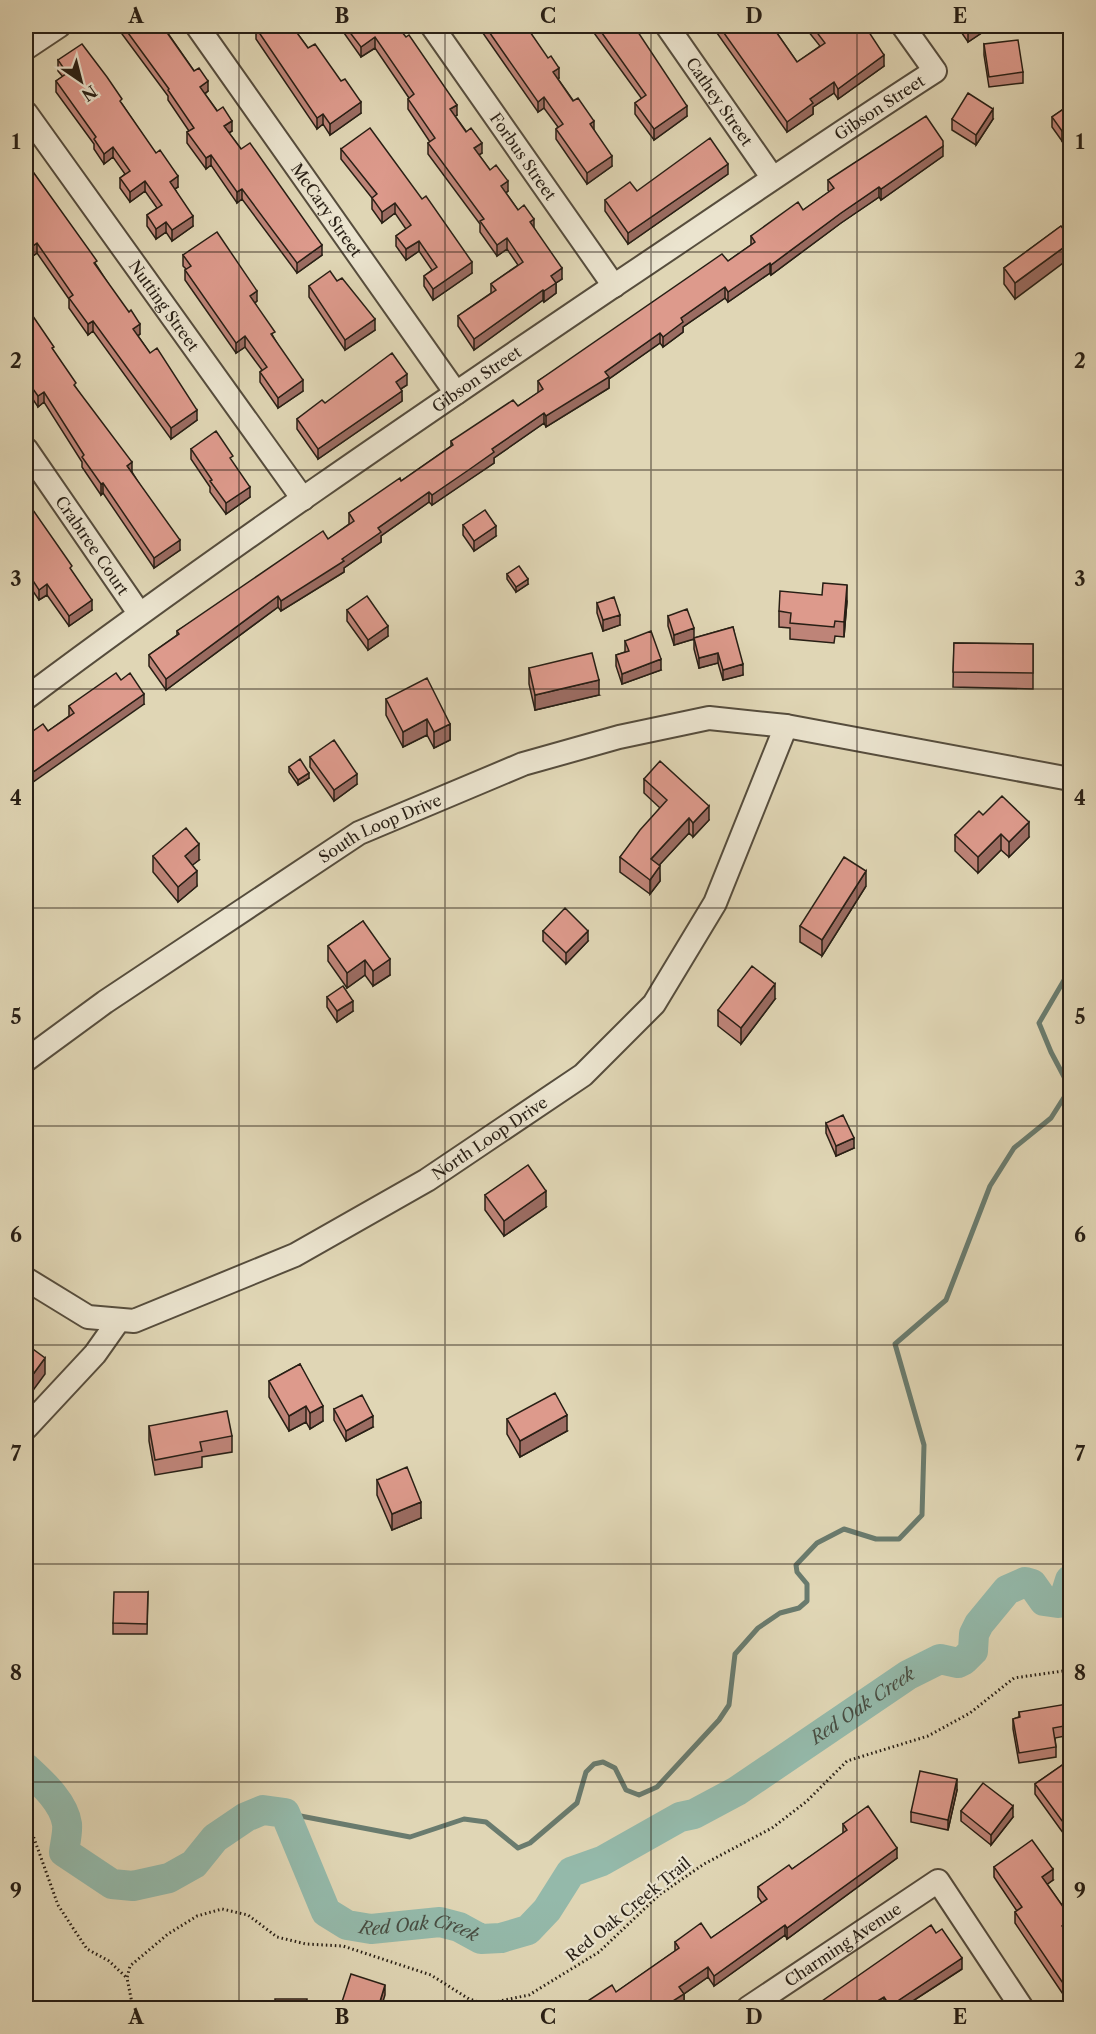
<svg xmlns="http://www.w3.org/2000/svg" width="1096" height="2034" font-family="'Libre Caslon Text',serif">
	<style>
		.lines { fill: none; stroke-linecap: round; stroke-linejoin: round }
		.stream { stroke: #697b6e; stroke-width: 5 }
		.river { stroke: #94b9aa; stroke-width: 30 }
		.minor-casing { stroke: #564d3d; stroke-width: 26 }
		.path { stroke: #281f15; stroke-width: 3; stroke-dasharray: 1.5 3; stroke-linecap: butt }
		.minor { stroke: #ebe4cf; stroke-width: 22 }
		.wall { fill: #be8478; stroke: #281f15; stroke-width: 1.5 }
		.shaded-wall { fill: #9b6c62; stroke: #281f15; stroke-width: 1.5 }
		.building { fill: #dd9a8c; stroke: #281f15; stroke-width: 1.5 }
		.grid { fill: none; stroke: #281f15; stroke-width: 1.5; stroke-opacity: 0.55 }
		.labels { text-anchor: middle; stroke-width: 4.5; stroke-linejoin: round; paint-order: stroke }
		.street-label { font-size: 16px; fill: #281f15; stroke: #ebe4cf }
		.water-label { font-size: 18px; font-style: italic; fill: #484d42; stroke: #ebe4cf }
		.neatline { fill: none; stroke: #281f15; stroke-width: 2 }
		.grid-label { font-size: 20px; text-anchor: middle; font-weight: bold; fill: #281f15 }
	</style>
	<rect width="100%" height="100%" fill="#e0d6b5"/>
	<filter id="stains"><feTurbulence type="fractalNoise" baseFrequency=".00333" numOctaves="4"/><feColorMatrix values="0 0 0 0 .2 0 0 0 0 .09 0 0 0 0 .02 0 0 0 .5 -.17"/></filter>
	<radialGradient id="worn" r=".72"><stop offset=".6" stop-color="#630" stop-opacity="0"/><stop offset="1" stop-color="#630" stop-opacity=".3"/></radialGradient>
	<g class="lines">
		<path class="stream" d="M1070,970l-31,53 12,29 19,36
			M285,1813l125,24 54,-18 22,3 32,26 12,-5 47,-40 9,-31 8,-8 9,-2 12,6 11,22 13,5 18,-8 62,-67 10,-15 6,-51 23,-26 22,-15 19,-5 8,-7v-17l-10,-12 -1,-7 21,-22 27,-14 32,10h23l23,-24 2,-70 -29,-101 51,-44 44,-114 24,-38 37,-30 19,-30"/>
		<path class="river" id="s1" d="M26,1768c15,14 38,34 41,56 1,8 -2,20 -3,28l48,32 21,2 36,-8 25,-14 21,-26 31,-21 17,-7 22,3 41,99 21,13 24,4 69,-7 19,5 22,12 20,-1 27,-8 19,-20 24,-38 31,-11 78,-44 14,-3 43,-23 171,-116 32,-16 18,4 6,-3 9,-9 1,-17 5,-10 28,-34 18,-8 7,2 12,17 14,2 6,-4 6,-19"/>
		<g class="minor-casing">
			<g id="minor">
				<path id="s2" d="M197,26l259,367"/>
				<path id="s3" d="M432,26l182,260"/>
				<path id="s4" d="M667,26l105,151"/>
				<path d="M26,48l33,-22"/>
				<path id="s5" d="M26,113l277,386"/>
				<path id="s6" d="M26,449l113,164"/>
				<path id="s7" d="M26,698c191,-143 388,-277 586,-411 108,-72 214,-146 323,-216l-32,-45"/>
				<path id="s8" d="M26,1060l79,-58 254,-169 164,-69 96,-27 90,-19 77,8 284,53"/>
				<path id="s9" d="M26,1279l62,38 46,4 161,-66 132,-75 156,-105 71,-71 61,-101 71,-177"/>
				<path d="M26,1428l69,-74 24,-34"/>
				<path id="s10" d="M748,2008l190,-127 84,127"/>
			</g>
		</g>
		<path class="path" d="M26,1816l32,89 15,23 14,21 22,12 18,17
			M133,2008l-6,-30 3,-12 38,-32 29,-18 25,-7 26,6 29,22 29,7 37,2 88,29 38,24 16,5 44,-9 70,-43 60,-57 45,-31 68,-36 35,-27 40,-40 81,-25 42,-23 44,-35 56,-8"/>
		<use href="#minor" class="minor"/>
	</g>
	<path class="wall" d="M122,26h45v6l41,59 -3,3 27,37 -3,2 93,122 -25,18 -55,-74 -5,4 -26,-38 -5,4 -19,-26v-11l2,-1 -21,-31v-4l-46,-62z
		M256,26h36l16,22 53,65 -31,22 -7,-11 -6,5 -61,-90v-11l1,-1z
		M343,26h54l60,89 -2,1 27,37 -3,2 11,15 18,21 -2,2 12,17 16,18 28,51 -6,4v10l-12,9 -1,-2 -69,50 -16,-24v-10l33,-23v-9l27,-19 -11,-16 -10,7 -17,-24v-8l-52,-70v-11l2,-1 -22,-33v-10l1,-1 -34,-50 -14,9 -17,-24z
		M478,26h48l33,52 -1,1 36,51 18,36 -25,18 -31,-45v-10l2,-2 -14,-19 -6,4z
		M589,26h45l53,90 -33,24 -19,-26v-11l7,-4z
		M712,26h60l25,36 23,-16 -16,-20h61l19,40 -46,33 -4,-6 -21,14v7l-26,18z
		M957,26h35l-24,16z
		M984,44l39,28v11l-34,4 -5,-32z
		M58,60l64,44 56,83 -3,2 18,37 -21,15 -6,-9 -10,7 -9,-13v-11l10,-7 -12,-17 -15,11 -10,-14v-10l5,-4 -12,-17 -9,7 -10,-15v-5l-38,-52v-11l7,-4 -5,-6z
		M1071,104v31l-9,6 -10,-14v-10z
		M952,119h41l-17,26 -24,-15z
		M341,149l131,124 -39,27 -9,-14v-10l8,-6 -13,-19 -13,9 -10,-14v-10l10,-7 -11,-16 -13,10 -10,-14v-11l-31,-39z
		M943,156l-62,44 -2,-3 -38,26 -70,52 -1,-2 -42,29 -3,-4 -42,29v5l-20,15 -3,-4 -51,36v9l-63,39 -2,-4 -50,35v5l-24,16 -38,26 -3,-3 -48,34v6l-37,26v4l-63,39 -3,-4 -112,83 -17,-24v-11l28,-20v-4l151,-92 21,-15v-11l52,-32 50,-35v-5l67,-35 20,-13v-12l190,-120 23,-16v-9l52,-26 26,-18 -1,-2v-10z
		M26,162l71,104 43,68 -2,2 59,84 -26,19 -78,-108 -5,4 -19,-27v-9l-32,-46 -7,5 -4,-7z
		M728,174l-100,70 -23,-33v-11l32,-9z
		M1061,226l-46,73 -11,-15v-16z
		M183,255l74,46 -2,2 48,88 -25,17 -18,-26v-10l2,-2 -17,-23 -9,6 -51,-73v-10l1,-1 -3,-3z
		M337,281l38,49 -30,20 -36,-53v-11z
		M26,306l50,82 56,84 48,78 -26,18 -51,-75 -2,2 -19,-28v-5l-38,-60 -6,5 -10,-15v-5l-2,-3z
		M407,385l-6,4 1,12 -84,58 -21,-30v-10l28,-16z
		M191,449l42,14 17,34 -24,17 -16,-22v-5l-19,-28z
		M26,500l46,72 20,38 -23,16 -22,-31 -8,5 -13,-19z
		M463,525l33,11 -22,15 -11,-16z
		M507,574l21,10 -12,8 -9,-13z
		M822,595l25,6 -3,36 -9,-1 -1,7 -44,-4v-11l-11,-1v-16z
		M597,603l23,22 -17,6 -6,-18z
		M347,610l41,26 -20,14 -21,-29z
		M668,616l26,22 39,-11 10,48 -20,5 -5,-17 -19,5 -5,-19v-10l-20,6 -6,-19z
		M625,641l36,29 -39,14 -6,-18v-11l9,-3z
		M954,643l79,1v45l-80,-2z
		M529,668l70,27 -64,15 -6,-26z
		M121,680l23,24 -96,27 21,-15v-10z
		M386,699l64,25v16l-16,8 -7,-13 -24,12 -17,-32z
		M310,757l47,27 -23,17 -24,-34z
		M289,767l20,11 -11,7 -9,-13z
		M644,779l65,41 -16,17 -4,-4 -30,32 1,16 -10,13 -30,-22v-15l40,-49 -16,-15z
		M983,815l46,22 -20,20 -8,-7 -23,23 -23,-22v-16z
		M153,856l46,4 -7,5 5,21 -19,16 -25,-30z
		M866,886l-44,70 -22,-14v-16z
		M363,921l27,54 -17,11 -8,-11 -18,13 -19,-27v-15z
		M543,931l45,10 -22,23 -23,-23z
		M327,997l26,14 -16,11 -10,-15z
		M775,999l-34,45 -23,-18v-16z
		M826,1123l28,25 -18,8 -10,-23z
		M485,1195l61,12 -42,29 -19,-26z
		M300,1364l23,57 -13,8 -4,-7 -17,9 -20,-34v-16z
		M334,1409l39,18 -27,14 -12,-21z
		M507,1419l60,12 -47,26 -13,-23z
		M149,1426l83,10v16l-30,5v10l-47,8 -6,-34z
		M377,1480l44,38 -29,12 -15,-35z
		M148,1592l-1,42h-34v-11z
		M1019,1712l51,13v10l-15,3 1,9v10l-37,6 -6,-34v-10l6,-2z
		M1071,1759v85l-36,-50v-10z
		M957,1790l-9,40 -37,-8v-10z
		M961,1811l52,6 -22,28 -30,-24z
		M843,1824l54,34 -110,81 -2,-4 -71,51 -6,-9 -24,17v10l-68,-12 59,-41v-9l36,-4 51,-35 -4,-6v-10l34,-18 51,-35z
		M994,1867l59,13 -6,4 24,34v12l-4,3 4,5v68l-56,-83v-11l2,-1 -23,-34z
		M962,1969l-60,39h-17l-1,-1 -3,1h-69z"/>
	<path class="shaded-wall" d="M977,26h15l-24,16v-10z
		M375,37v11l-14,9v-10z
		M884,55v11l-46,33v-10z
		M559,68v10l-6,4v-10z
		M208,81v10l-8,6v-10z
		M834,82v11l-21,14v7l-26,18v-10l23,-23z
		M544,97v11l-6,4v-10z
		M361,102v11l-31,22v-11z
		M457,105v10l-7,5v-11z
		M687,106v10l-33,24v-11z
		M993,109v10l-17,26v-10z
		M323,114v10l-6,5v-11z
		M232,121v10l-8,5v-10z
		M594,121v11l-4,-8z
		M1071,125v10l-9,6v-10z
		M482,143v10l-8,5v-10z
		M943,146v10l-62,44v-11z
		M113,147v10l-9,7v-10z
		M211,155v10l-5,4v-11z
		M612,156v10l-25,18v-11z
		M728,164v10l-100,70v-11z
		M178,176v11l-8,5v-10z
		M145,181v10l-15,11v-10z
		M508,181v10l-7,5v-10z
		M879,187v10l-38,26 -70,52v-10l70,-52z
		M242,189v10l-5,4v-11z
		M395,203v10l-13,10v-11z
		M193,216v10l-21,15v-11z
		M534,219v11l-4,-8z
		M166,222v10l-10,7v-10z
		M507,238v11l-10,7v-11z
		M419,241v10l-13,9v-11z
		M1071,242v15l-56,42v-16z
		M37,243v10l-7,5v-10z
		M322,245v10l-25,18v-10z
		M472,262v11l-39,27v-11z
		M770,263v10l-42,29v-10z
		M562,268v11l-6,4v10l-12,9v-11l7,-15z
		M725,287v11l-42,29v5l-20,15v-10l18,-19z
		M543,290v10l-69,50v-11z
		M257,291v10l-7,6v-11z
		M375,319v11l-30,20v-10z
		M93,321v10l-5,4v-11z
		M140,324v10l-7,5v-10z
		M660,333v10l-51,36v9l-63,39v-11l59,-44z
		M245,336v11l-9,6v-10z
		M407,374v11l-11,7v-10z
		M303,380v11l-25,17v-10z
		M402,391v10l-84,58v-10z
		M44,392v10l-6,5v-11z
		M197,410v10l-26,19v-11z
		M544,413v10l-50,35v5l-62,42v-10l60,-46z
		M132,462v11l-5,-7z
		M103,483v10l-2,2v-11z
		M250,487v10l-24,17v-11z
		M429,492v10l-48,34v6l-37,26v4l-63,39v-10l61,-42 36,-31z
		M496,526v10l-22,15v-10z
		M180,540v10l-26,18v-10z
		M528,579v5l-12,8v-5z
		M47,584v11l-8,5v-10z
		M847,585v16l-3,36v-15z
		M278,596v11l-112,83v-11z
		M92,600v10l-23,16v-10z
		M620,615v10l-17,6v-11z
		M388,626v10l-20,14v-10z
		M694,628v11l-20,6v-10z
		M30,645v10l-4,3v-10z
		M718,653v10l-19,5v-10z
		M661,659v11l-39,14v-10z
		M743,664v11l-20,5v-10z
		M599,680v15l-64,15v-15z
		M144,694v10l-118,83v-10z
		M427,719v16l-24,12v-15z
		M450,724v16l-16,8v-16z
		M309,773v5l-11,7v-5z
		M357,774v10l-23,17v-11z
		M709,806v14l-16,17v-14z
		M689,818v15l-38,41v-15z
		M1029,822v15l-20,20v-15z
		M1001,834v16l-23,23v-16z
		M199,844v16l-14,11v-15z
		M660,866v15l-10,13v-14z
		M197,871v15l-19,16v-15z
		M866,871v15l-44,70v-16z
		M588,931v10l-22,23v-11z
		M390,959v16l-17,11v-15z
		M365,960v15l-18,13v-15z
		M775,984v15l-34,45v-16z
		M353,1001v10l-16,11v-11z
		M854,1138v10l-18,8v-10z
		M546,1191v16l-42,29v-15z
		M45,1358v16l-19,26v-16z
		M306,1406v16l-17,9v-15z
		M323,1406v15l-13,8v-16z
		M567,1415v16l-47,26v-16z
		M373,1416v11l-27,14v-10z
		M421,1502v16l-29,12v-16z
		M957,1779v11l-9,40v-10z
		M1013,1806v11l-22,28v-10z
		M897,1848v10l-110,81v-11z
		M1053,1869v11l-11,8v-11z
		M1071,1920v10l-9,6v-10z
		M785,1925v10l-71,51v-10z
		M962,1958v11l-60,39h-12v-2z
		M708,1967v10l-24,17v10l-7,4h-15l17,-21z
		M385,1985v10l-4,13h-3z
		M884,1997v10l-3,1h-15z"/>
	<path class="building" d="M123,26h42l-2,1 31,44 5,-3 9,13 -8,6 17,24 6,-4 9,14 -8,5 17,23 9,-6 72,102 -25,18 -55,-74 -5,3 -26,-37 -5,3 -19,-26 7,-4 -26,-38 1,-1z
		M260,26h32l16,22 7,-4 26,37 4,-2 16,23 -31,22 -7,-10 -6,4 -61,-90z
		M345,26h52l9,11 3,-2 48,70 -7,4 16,23 5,-4 11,15 -8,5 16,22 6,-5 12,16 -7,5 17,24 6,-5 10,14 -4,3 32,46 -11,8 5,7 -12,8 -1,-1 -69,49 -16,-23 38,-26 -5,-6 32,-22 -16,-24 -10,7 -17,-24 4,-2 -56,-76 7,-5 -27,-39 6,-5 -39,-57 -14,10z
		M485,26h41l22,32 3,-2 8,12 -6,4 20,29 5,-3 16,23 -4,3 22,32 -25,17 -31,-44 7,-5 -19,-27 -6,5z
		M597,26h37l53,80 -33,23 -19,-26 11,-8z
		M719,26h53l25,36 28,-19 -13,-17h53l19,29 -46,34 -4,-7 -24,17 3,4 -26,19z
		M964,26h13l-9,6z
		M1018,40l5,32 -34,5 -5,-33z
		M82,44l25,33 15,22 -2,2 36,52 4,-3 18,26 -8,6 23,34 -21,14 -6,-8 -10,7 -9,-14 15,-10 -17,-24 -15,11 -10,-14 10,-7 -17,-24 -9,7 -10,-15 2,-2 -40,-56 11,-8 -9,-13z
		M968,93l25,16 -17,26 -24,-16z
		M1071,104v21l-9,6 -10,-14z
		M926,116l17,25v5l-62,43 -2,-2 -38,26 -70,52 -1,-2 -42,29 -3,-5 -44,31 2,4 -20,15 -3,-4 -55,39 4,5 -63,39 -2,-3 -52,36 2,3 -24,17 -38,26 -3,-3 -51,36 3,4 -39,27 2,2 -63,40 -3,-5 -112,83 -17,-24 30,-21 -2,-3 146,-100 5,8 26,-18 -5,-8 51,-35 1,3 52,-36 -2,-4 62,-41 5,6 25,-17 -5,-8 184,-127 6,7 27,-19 -4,-6 47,-34 5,8 31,-22 -6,-8z
		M370,128l52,71 4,-3 46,66 -39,27 -9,-13 13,-9 -18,-26 -13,8 -10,-13 15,-11 -16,-22 -13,9 -10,-14 5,-4 -36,-45z
		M710,138l18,26 -100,69 -23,-33 25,-18 7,9z
		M26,162l71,99 -3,2 35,49 2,-2 9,14 -7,5 17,24 7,-5 40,62 -26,18 -78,-107 -5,3 -19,-26 4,-3 -36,-52 -7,5 -4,-7z
		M1061,226l10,13v3l-56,41 -11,-15z
		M217,232l40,59 -7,5 25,36 -4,2 32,46 -25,18 -18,-26 7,-5 -22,-31 -9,7 -51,-73 6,-4 -8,-11z
		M330,271l7,10 5,-3 33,41 -30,21 -36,-54z
		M26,306l28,41 -2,1 24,35 -2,2 58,77 -5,4 53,74 -26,18 -51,-75 -2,1 -19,-27 2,-2 -40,-63 -6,4 -10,-14 2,-2 -4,-6z
		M392,353l15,21 -11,8 6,9 -84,58 -21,-30 25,-19 3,3z
		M216,431l17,25 -3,2 20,29 -24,16 -16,-22 2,-1 -21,-31z
		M26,500l46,66 -2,2 22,32 -23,16 -22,-32 -8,6 -13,-20v-10l5,-3 -5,-8z
		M485,510l11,16 -22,15 -11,-16z
		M519,566l9,13 -12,8 -9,-13z
		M823,583l24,2 -3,37 -9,-1 -1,6 -44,-4 1,-10 -12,-2 1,-20 42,4z
		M367,596l21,30 -20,14 -21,-30z
		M614,597l6,18 -17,5 -6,-17z
		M687,609l7,19 -20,7 -6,-19z
		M733,627l10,37 -20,6 -5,-17 -19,5 -5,-20z
		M651,631l10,28 -39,15 -6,-19 13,-4 -4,-10z
		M26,638l4,7 -4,3z
		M954,643l79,1v29l-80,-1z
		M592,653l7,27 -64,15 -6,-27z
		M116,673l5,7 9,-7 14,21 -118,83v-41l17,-12 5,7 26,-18 -5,-7z
		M427,678l23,46 -16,8 -7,-13 -24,13 -17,-33z
		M334,740l23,34 -23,16 -24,-33z
		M300,759l9,14 -11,7 -9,-13z
		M660,761l49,45 -16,17 -4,-5 -38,41 9,7 -10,14 -30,-23 20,-27 27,-30 -23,-21z
		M1002,796l27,26 -20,20 -8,-8 -23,23 -23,-22 24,-24 4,4z
		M186,828l13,16 -14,12 12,15 -19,16 -25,-31z
		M844,857l22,14 -44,69 -22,-14z
		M565,908l23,23 -22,22 -23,-22z
		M363,921l27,38 -17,12 -8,-11 -18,13 -19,-27z
		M752,966l23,18 -34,44 -23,-18z
		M343,986l10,15 -16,10 -10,-14z
		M843,1115l11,23 -18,8 -10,-23z
		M528,1165l18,26 -42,30 -19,-26z
		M26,1344l19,14 -19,26z
		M300,1364l23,42 -13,7 -4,-7 -17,10 -20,-35z
		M555,1393l12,22 -47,26 -13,-22z
		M362,1395l11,21 -27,15 -12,-22z
		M227,1411l5,25 -32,6 2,9 -47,9 -6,-34z
		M407,1467l14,35 -29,12 -15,-34z
		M114,1592h34l-1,32 -34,-1z
		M1067,1704l3,21 -17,3 3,19 -37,6 -6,-34 7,-2 -1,-5z
		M1071,1759v74l-36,-49z
		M920,1771l37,8 -9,41 -37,-8z
		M983,1783l30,23 -22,29 -30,-24z
		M868,1806l29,42 -110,80 -2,-3 -71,51 -6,-9 -29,20 5,7 -22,14h-85l35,-23 4,7 63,-44 -4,-6 26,-19 10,15 56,-39 -9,-12 31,-22 3,4 55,-39 -4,-6z
		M1032,1840l21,29 -11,8 29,41v2l-9,6 9,12v57l-56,-83 7,-5 -28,-40z
		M931,1925l5,8 6,-4 20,29 -72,48 -6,-9 -18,11h-54z
		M351,1974l34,11 -7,23h-38z
		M275,1999h32v9h-32z"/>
	<path class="grid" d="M239,26v1982M445,26v1982M651,26v1982M857,26v1982M26,252h1044M26,470h1044M26,689h1044M26,908h1044M26,1126h1044M26,1345h1044M26,1564h1044M26,1782h1044"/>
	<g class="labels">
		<g class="street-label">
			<text dy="6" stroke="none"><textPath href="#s4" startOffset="92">Cathey Street</textPath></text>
			<text dy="6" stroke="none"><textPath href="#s7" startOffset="1038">Gibson Street</textPath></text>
			<text dy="6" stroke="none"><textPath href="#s3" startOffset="159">Forbus Street</textPath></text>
			<text dy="6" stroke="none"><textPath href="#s2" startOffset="225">McCary Street</textPath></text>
			<text dy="6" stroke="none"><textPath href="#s5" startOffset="237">Nutting Street</textPath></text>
			<text dy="6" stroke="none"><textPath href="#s7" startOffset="552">Gibson Street</textPath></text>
			<text dy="6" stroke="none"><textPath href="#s6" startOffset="117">Crabtree Court</textPath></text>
			<text dy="6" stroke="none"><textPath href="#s8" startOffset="424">South Loop Drive</textPath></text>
			<text dy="6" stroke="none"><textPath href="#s9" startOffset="520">North Loop Drive</textPath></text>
			<text transform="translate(628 1909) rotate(-39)" y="6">Red Oak Creek Trail</text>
			<text dy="6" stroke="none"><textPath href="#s10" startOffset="114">Charming Avenue</textPath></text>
		</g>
		<g class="water-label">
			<text dy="6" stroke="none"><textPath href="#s1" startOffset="1083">Red Oak Creek</textPath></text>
			<text dy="6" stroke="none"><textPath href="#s1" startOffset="560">Red Oak Creek</textPath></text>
		</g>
	</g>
	<rect width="1096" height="2034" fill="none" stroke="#e0d6b5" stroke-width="66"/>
	<g transform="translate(81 81) rotate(145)" stroke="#ebe4cf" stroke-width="4.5" paint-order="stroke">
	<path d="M0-4.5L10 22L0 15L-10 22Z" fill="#281f15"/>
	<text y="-9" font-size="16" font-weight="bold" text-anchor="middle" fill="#281f15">N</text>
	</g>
	<rect x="33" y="33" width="1030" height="1968" class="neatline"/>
	<g class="grid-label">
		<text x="136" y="23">A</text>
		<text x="342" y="23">B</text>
		<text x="548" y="23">C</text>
		<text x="754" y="23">D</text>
		<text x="960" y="23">E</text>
		<text x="16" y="149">1</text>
		<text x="1080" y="149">1</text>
		<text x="16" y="368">2</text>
		<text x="1080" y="368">2</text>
		<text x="16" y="586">3</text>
		<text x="1080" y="586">3</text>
		<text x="16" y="805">4</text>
		<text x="1080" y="805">4</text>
		<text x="16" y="1024">5</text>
		<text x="1080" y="1024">5</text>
		<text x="16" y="1242">6</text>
		<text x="1080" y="1242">6</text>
		<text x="16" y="1461">7</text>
		<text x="1080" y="1461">7</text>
		<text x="16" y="1680">8</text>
		<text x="1080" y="1680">8</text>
		<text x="16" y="1898">9</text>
		<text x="1080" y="1898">9</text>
		<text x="136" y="2024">A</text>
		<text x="342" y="2024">B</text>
		<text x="548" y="2024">C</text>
		<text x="754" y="2024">D</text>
		<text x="960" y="2024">E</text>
	</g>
	<rect width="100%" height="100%" filter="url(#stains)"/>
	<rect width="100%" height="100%" fill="url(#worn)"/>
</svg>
